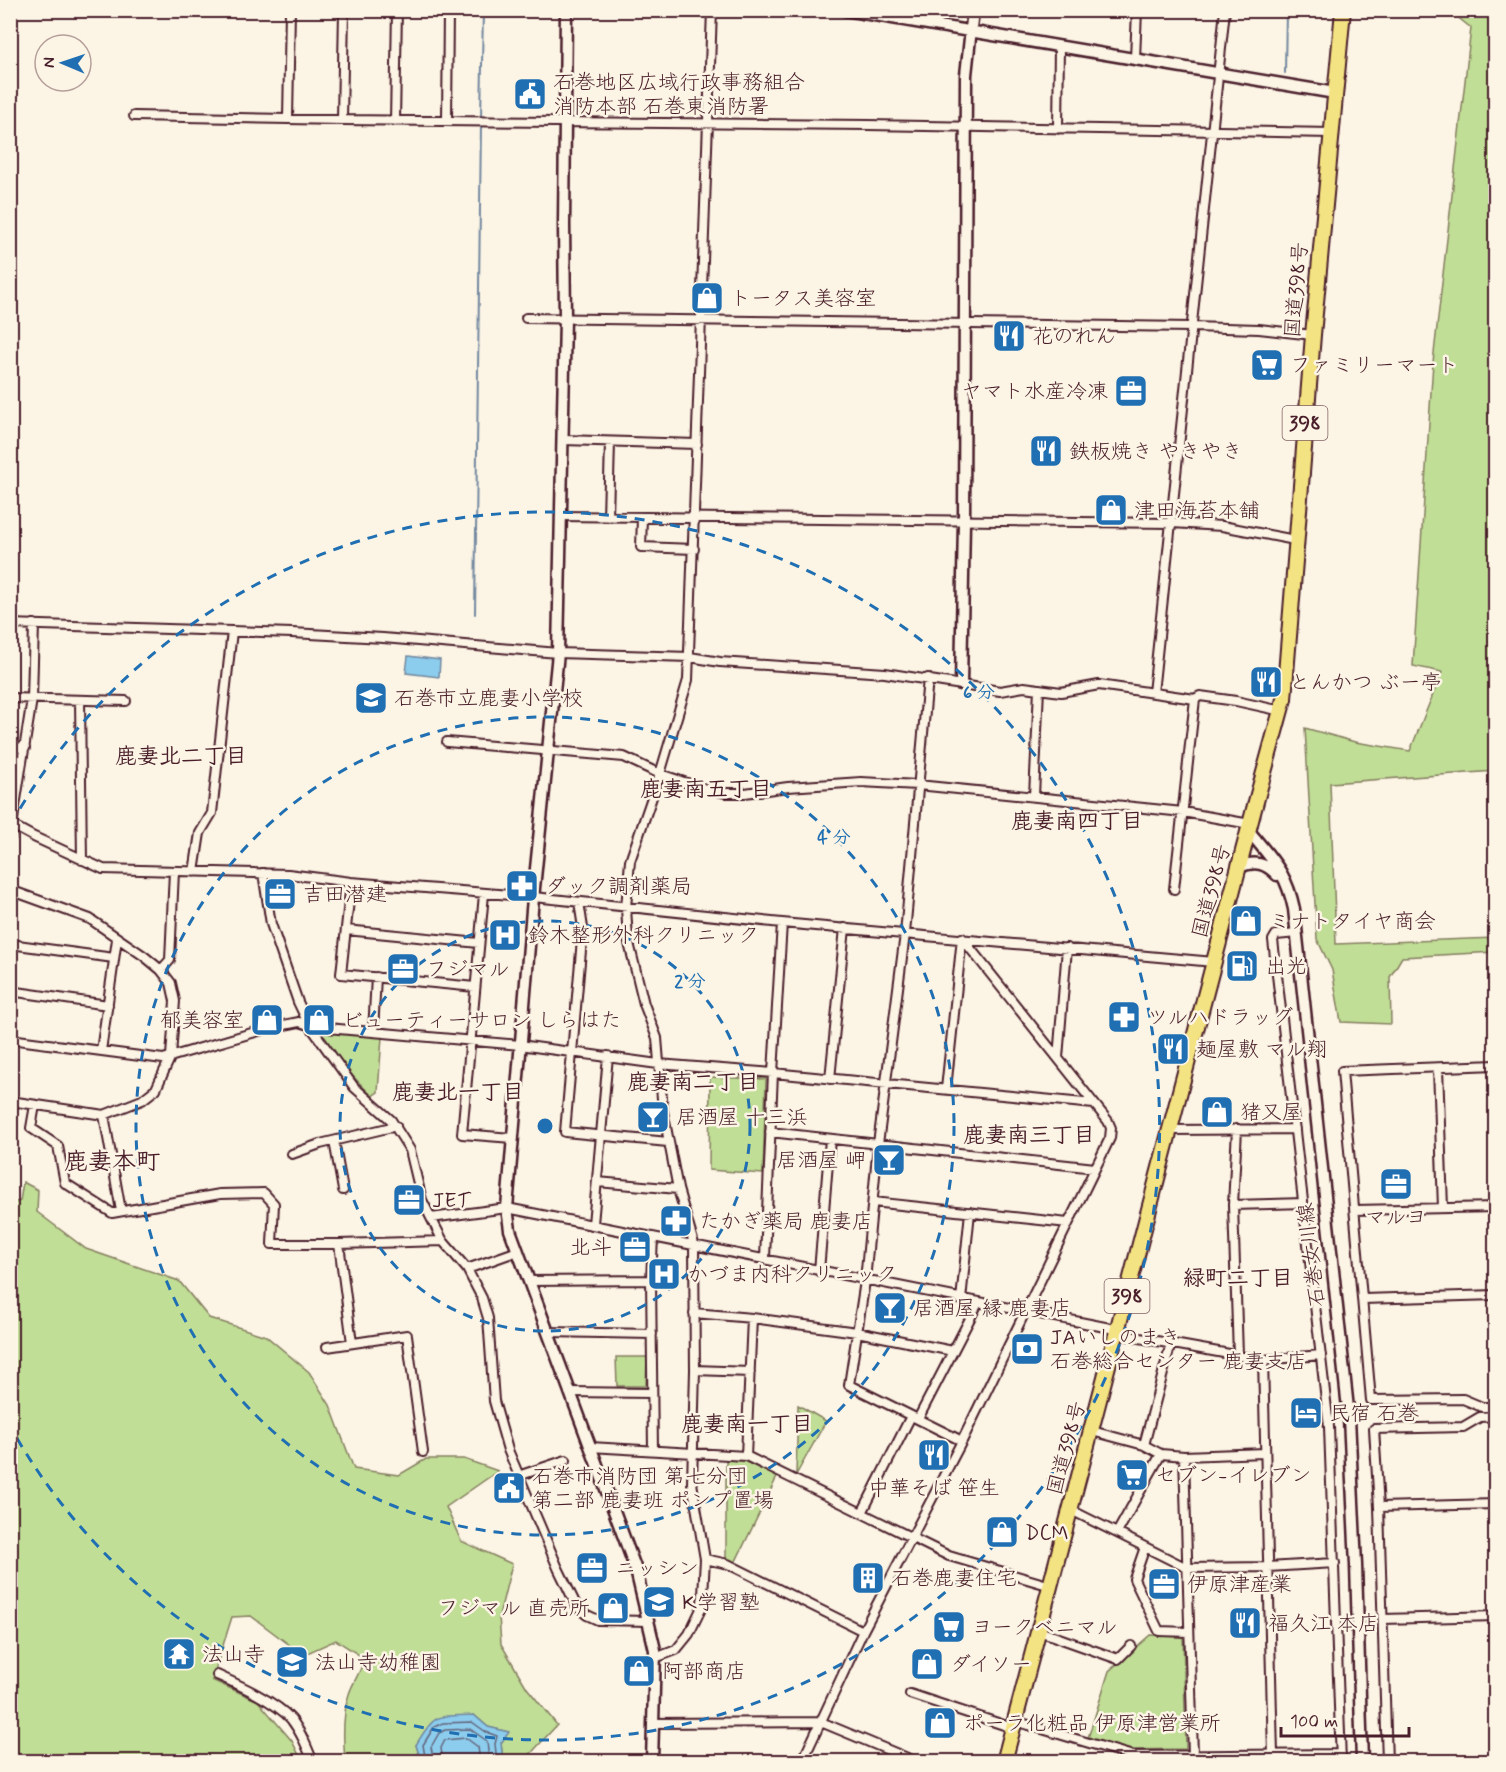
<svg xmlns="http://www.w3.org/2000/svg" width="1506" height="1772" font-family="Mynerve,'Klee One',sans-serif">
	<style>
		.green { fill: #c0de96; stroke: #857e60; stroke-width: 1.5 }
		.water { fill: #8ccced; stroke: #72879f; stroke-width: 1.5 }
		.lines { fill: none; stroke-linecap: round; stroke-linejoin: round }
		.shore { stroke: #646479; stroke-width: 1.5 }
		.stream { stroke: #72879f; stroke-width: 2 }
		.street-casing { stroke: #4a1f2b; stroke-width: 12 }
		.secondary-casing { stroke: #4a1f2b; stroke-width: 15 }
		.highway-casing { stroke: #4a1f2b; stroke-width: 18 }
		.street { stroke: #fcf5e5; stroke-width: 8 }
		.secondary { stroke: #fcf5e5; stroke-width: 10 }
		.highway { stroke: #f4e382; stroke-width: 14 }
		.ring { fill: none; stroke: #1f6fb2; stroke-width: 3; stroke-dasharray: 10 8 }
		.labels { text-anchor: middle; stroke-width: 5; stroke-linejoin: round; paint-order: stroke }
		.shield { fill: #fcf5e5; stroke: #7f5f63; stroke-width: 1.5 }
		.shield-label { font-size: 20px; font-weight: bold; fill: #4a1f2b }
		.poi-label { font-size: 21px; fill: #4a1f2b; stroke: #fcf5e5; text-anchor: start }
		.street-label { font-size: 21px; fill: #4a1f2b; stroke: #fcf5e5 }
		.neighbourhood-label { font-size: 22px; font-weight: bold; fill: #4a1f2b; stroke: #fcf5e5 }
		.quarter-label { font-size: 24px; font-weight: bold; fill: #4a1f2b; stroke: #fcf5e5 }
		.centre { fill: #1f6fb2; stroke: #fcf5e5; stroke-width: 3 }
		.ring-label { font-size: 18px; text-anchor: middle; font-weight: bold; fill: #1f6fb2; stroke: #fcf5e5; stroke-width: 5; stroke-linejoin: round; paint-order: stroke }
	</style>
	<rect width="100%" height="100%" fill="#fcf5e5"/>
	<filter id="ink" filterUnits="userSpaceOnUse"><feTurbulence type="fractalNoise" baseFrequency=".0167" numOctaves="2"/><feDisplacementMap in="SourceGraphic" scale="12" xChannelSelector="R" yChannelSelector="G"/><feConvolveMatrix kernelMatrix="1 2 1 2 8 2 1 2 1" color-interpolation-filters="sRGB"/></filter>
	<g filter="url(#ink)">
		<path class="green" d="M1450,11h45v760l-165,12 6,161 159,-6v14l-93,5 -12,20 1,47 -50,-2 -9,-52 -15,-31 -12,-211 50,14 55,9 32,-79 -29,-6 20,-304 38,-334z
			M318,1031l64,6 -4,55 -6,4 -26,-27z
			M710,1077l56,2 -3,95 -54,-4z
			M23,1182l15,8 -1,22 49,37 93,32 30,37 57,18 43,36 21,33 24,64 45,6 27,-16h38l34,12 -52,36 15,34 51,23 -13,52 2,28 26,44 30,37 -33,36h-21l-2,-18 7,-11 -20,-5 -14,-12 -58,30 5,16h-76c-2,-22 -3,-46 4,-67 4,-13 13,-23 15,-36l-28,-18 -33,15 -52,-39 -19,1 -20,63 46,21 34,40 10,20h-291l-1,-558 10,-2z
			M616,1357h31l-1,29h-29z
			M798,1405l28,16 -30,54z
			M726,1459l19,2 32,16 -42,86 -9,-3z
			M1150,1635l33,1 3,113 -62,1 -36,-12 21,-67z"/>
		<path class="water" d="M408,656l32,4 -1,17 -33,-4z
			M474,1715l14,12 21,5 -8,11 2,18h-82l-5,-16c20,-34 21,-28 58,-30z"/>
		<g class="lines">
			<path class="shore" d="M426,1762l-3,-17 11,-18 9,-4 29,-1 14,10 11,4 -2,8 2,18
				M434,1762l-3,-15 8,-14 6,-3 25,-1 17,12 2,21
				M443,1762l-2,-14 4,-8 21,-2 12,9 2,15"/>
			<path class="stream" d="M1285,73l1,-63
				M481,119l2,-109
				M475,614l6,-489"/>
			<g class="street-casing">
				<path id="street" d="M1135,59l2,-49
					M134,116l208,4 526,5 464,8
					M288,119l2,-109
					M342,120l2,-110
					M395,121l2,-111
					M447,121l1,-111
					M1058,129l1,-83
					M526,318l666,9 67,2 54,6
					M563,440l134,4
					M561,516l611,7 50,3 73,14
					M608,517l2,-75
					M642,518l-1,29 53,2
					M10,624l282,9 91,5 175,15 132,4 30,5 165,11 115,18 24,-4 37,5 38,-7 96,14 5,-3 36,5 46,10
					M928,678l-23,256 -27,210 -13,137 -16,104 113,56
					M1153,693l72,-683
					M10,698l116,3
					M80,700l2,160
					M447,742l177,15 36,17 42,14 23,5h20l43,-6 73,-5 57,3 265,27 67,12
					M10,747l15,1
					M1034,796l5,-107
					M10,824l24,13 69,32 185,5 63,8 173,14 258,27 432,39
					M10,838l22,-139 2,-75
					M194,872l6,-39 12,-20 20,-182
					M263,873l8,51 27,78 10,21 46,64 37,33 19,30 12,50 9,18 12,23 24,28 15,29 6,20 6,83 14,49 50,118 19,39 10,8 11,5 51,1
					M351,882l-10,92 134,13
					M1174,889l21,-190
					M10,890l80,29 54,37 17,14 10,13 4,18 -4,55 -15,33 -14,11 -38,15 -94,-14
					M484,894l-22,240 50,4
					M579,902l4,26 -18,204 103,10
					M346,930l133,13
					M1297,933l-21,2 -3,5 56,487 12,335
					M10,944l104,14
					M161,970l9,-10 4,-89
					M10,991l98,14
					M373,1032l3,-55
					M10,1039l153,20 106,-31 30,-6 17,5 204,18 138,19 115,9 321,31
					M101,1051l16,-112
					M1058,1058l9,-110
					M1496,1065l-154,6 29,329 92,-1 19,8h14
					M1438,1068l5,140
					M830,1079l15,-151
					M946,1089l16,-151
					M35,1105l-4,23 27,18 7,37 47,30 108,-19 44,-1 10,11 -2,40h67l104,-3
					M104,1115l17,96
					M1237,1129l-4,76 5,150
					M1170,1130l125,-1
					M770,1132l325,36
					M334,1141l9,49
					M292,1154l28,-10 76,-18
					M597,1182l81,7
					M873,1202l195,21
					M1233,1205l70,-2
					M1355,1210l141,-3
					M431,1218l76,-10 603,120 13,7 140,25 58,-5
					M593,1224l15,-168
					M339,1244l13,99
					M765,1258l8,-185 9,-150
					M467,1269l51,-18
					M819,1271l11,-132
					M529,1281l122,-1
					M1363,1299l133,-4
					M961,1300l9,-88
					M694,1313l58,5 105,14 96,19
					M548,1332l104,2
					M327,1347l80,-12 16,117
					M1263,1360l10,395
					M695,1370l55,2
					M569,1392l83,1
					M918,1419l60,-116
					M1092,1431l52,14 17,9 23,2 81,-3
					M1144,1445l27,-102
					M590,1447l156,9 203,100 102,30
					M653,1450l-2,-170 2,-43
					M746,1456l6,-138
					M1184,1456l9,299
					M518,1476l48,-16
					M1379,1507l117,-3
					M1071,1510l116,58 81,-1 67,-4
					M862,1513l49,-97
					M1117,1533l44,-79
					M1145,1547l-11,32 25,52 30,1
					M705,1559l23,5 135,67
					M1383,1619l113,-3
					M1039,1631l79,28 13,-13
					M655,1658l21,-8 13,-16 12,-25 2,-14 2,-36 -13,-76 3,-113 -1,-126 -16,-55 -15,-78 -6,-73 -13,-34 -16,-65 -2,-31 4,-47 30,-87 28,-94 24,-670
					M217,1675c22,10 58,26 74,44 10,13 16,28 22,43
					M910,1694l103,34
					M1015,1721l118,35 208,-2
					M653,1723l168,-1 96,40
					M802,1762l61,-131 99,-190 148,-303 1,-10 -3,-7 -146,-183
					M1387,1762l-8,-255 -5,-78 89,-2 17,-10 16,-1"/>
			</g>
			<g class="secondary-casing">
				<path id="secondary" d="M566,10l-2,215 1,93 -7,335 -25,245 -26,310 3,22 126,340 19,80 -3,112
					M845,10l490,83
					M961,684l3,-162 2,-447 7,-65
					M1249,831c23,29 37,40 45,78l55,509 7,147 6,197
					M1240,867c15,-7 26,-4 37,8"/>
			</g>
			<g class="highway-casing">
				<path id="highway" d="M1004,1762l250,-953 30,-110 29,-364 30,-325"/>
			</g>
			<use href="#street" class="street"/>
			<use href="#secondary" class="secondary"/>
			<use href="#highway" class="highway"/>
		</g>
	</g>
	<g class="ring">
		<circle cx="545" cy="1126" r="205"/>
		<circle cx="545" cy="1126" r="409"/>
		<path d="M11 824A614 614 0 1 1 11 1428"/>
	</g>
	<defs>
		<g id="civic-square" transform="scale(1.725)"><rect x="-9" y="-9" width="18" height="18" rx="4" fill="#1f6fb2" stroke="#fcf5e5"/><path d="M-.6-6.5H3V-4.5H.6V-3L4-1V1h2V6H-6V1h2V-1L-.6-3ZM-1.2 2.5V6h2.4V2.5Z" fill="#fff"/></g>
		<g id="shop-square" transform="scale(1.725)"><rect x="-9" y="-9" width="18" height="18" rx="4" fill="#1f6fb2" stroke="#fcf5e5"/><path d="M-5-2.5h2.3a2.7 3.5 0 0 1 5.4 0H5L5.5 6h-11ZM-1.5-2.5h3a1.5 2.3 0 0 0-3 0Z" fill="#fff"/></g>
		<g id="restaurant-square" transform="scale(1.725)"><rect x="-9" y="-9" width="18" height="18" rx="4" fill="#1f6fb2" stroke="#fcf5e5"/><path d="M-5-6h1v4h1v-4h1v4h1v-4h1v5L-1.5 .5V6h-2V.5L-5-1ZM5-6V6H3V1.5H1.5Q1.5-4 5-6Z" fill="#fff"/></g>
		<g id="supermarket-square" transform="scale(1.725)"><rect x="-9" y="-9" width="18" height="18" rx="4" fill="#1f6fb2" stroke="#fcf5e5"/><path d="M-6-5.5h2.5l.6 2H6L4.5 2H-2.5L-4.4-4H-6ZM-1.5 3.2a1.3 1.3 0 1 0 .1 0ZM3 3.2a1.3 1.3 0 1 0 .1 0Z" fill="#fff"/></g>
		<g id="office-square" transform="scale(1.725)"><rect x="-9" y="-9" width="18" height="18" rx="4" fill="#1f6fb2" stroke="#fcf5e5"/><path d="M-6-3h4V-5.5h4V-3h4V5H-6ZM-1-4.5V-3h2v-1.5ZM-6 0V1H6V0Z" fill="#fff"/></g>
		<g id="school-square" transform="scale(1.725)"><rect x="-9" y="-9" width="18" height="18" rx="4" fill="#1f6fb2" stroke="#fcf5e5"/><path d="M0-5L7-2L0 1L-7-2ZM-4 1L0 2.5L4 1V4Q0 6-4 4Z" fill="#fff"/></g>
		<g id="pharmacy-square" transform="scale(1.725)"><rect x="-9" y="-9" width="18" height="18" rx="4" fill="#1f6fb2" stroke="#fcf5e5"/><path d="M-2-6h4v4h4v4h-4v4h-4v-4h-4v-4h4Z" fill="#fff"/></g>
		<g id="hospital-square" transform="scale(1.725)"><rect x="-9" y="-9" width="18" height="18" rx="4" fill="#1f6fb2" stroke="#fcf5e5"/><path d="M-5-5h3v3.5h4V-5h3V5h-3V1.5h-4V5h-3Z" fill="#fff"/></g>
		<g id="fuel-square" transform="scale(1.725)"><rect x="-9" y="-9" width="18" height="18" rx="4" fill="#1f6fb2" stroke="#fcf5e5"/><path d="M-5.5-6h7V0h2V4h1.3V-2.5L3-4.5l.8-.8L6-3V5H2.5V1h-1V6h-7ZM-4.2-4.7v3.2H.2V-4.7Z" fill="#fff"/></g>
		<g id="bar-square" transform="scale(1.725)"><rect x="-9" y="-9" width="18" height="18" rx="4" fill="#1f6fb2" stroke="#fcf5e5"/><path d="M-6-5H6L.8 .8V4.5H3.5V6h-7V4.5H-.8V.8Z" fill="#fff"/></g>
		<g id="bank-square" transform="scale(1.725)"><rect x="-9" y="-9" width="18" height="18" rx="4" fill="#1f6fb2" stroke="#fcf5e5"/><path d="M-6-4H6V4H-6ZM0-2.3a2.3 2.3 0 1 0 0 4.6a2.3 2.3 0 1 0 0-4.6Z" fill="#fff"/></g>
		<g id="hotel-square" transform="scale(1.725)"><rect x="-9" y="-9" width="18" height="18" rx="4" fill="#1f6fb2" stroke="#fcf5e5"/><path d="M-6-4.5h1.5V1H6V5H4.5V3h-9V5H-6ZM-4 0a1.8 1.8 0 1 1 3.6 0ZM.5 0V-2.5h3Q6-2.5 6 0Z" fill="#fff"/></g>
		<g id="building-square" transform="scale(1.725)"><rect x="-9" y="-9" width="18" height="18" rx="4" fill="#1f6fb2" stroke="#fcf5e5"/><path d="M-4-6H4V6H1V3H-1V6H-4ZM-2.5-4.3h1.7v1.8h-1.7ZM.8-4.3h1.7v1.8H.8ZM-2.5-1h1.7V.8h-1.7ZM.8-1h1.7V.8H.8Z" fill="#fff"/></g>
		<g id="temple-square" transform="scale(1.725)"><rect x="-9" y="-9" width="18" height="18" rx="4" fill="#1f6fb2" stroke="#fcf5e5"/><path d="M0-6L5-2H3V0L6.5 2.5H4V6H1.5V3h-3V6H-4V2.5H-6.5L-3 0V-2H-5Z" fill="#fff"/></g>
	</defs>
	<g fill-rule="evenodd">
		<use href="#civic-square" x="530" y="94"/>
		<use href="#shop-square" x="707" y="298"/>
		<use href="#restaurant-square" x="1009" y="336"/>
		<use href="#supermarket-square" x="1267" y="365"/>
		<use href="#office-square" x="1131" y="391"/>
		<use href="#restaurant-square" x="1046" y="451"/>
		<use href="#shop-square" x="1111" y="510"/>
		<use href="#restaurant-square" x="1266" y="682"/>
		<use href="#school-square" x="371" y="698"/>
		<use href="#pharmacy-square" x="522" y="886"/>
		<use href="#office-square" x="280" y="894"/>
		<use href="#shop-square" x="1246" y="921"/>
		<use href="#hospital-square" x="505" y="935"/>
		<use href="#fuel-square" x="1242" y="966"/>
		<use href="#office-square" x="403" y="969"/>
		<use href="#pharmacy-square" x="1124" y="1017"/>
		<use href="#shop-square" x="267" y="1020"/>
		<use href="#shop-square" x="319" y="1020"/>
		<use href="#restaurant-square" x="1173" y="1049"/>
		<use href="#shop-square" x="1217" y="1112"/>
		<use href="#bar-square" x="653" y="1117"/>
		<use href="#bar-square" x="889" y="1160"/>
		<use href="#office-square" x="1396" y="1184"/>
		<use href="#office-square" x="409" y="1200"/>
		<use href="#pharmacy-square" x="676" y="1221"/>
		<use href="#office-square" x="635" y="1247"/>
		<use href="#hospital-square" x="664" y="1274"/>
		<use href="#bar-square" x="890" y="1308"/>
		<use href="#bank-square" x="1027" y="1349"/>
		<use href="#hotel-square" x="1306" y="1413"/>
		<use href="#restaurant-square" x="934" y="1455"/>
		<use href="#supermarket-square" x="1132" y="1475"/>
		<use href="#civic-square" x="509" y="1488"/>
		<use href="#shop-square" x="1002" y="1532"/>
		<use href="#office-square" x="592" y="1568"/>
		<use href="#building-square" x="868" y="1578"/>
		<use href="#office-square" x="1164" y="1584"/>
		<use href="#school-square" x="659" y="1602"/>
		<use href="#shop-square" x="613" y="1608"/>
		<use href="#restaurant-square" x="1245" y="1623"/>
		<use href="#supermarket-square" x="949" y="1627"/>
		<use href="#temple-square" x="179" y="1654"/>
		<use href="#school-square" x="292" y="1662"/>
		<use href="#shop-square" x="927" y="1664"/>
		<use href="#shop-square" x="639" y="1671"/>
		<use href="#shop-square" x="940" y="1723"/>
	</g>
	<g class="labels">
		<g class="shield">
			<rect x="1282.5" y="406" width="45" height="34" rx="4.5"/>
			<rect x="1104.5" y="1279" width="45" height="34" rx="4.5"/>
		</g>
		<g class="shield-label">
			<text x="1305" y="430">398</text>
			<text x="1127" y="1303">398</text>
		</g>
		<g class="poi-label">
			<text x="553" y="89">石巻地区広域行政事務組合<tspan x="553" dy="24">消防本部 石巻東消防署</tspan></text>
			<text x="730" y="305">トータス美容室</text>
			<text x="1032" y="343">花のれん</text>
			<text x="1290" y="372">ファミリーマート</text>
			<text x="1108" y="398" text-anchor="end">ヤマト水産冷凍</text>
			<text x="1069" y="458">鉄板焼き やきやき</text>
			<text x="1134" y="517">津田海苔本舗</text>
			<text x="1289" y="689">とんかつ ぶー亭</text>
			<text x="394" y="705">石巻市立鹿妻小学校</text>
			<text x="545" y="893">ダック調剤薬局</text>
			<text x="303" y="901">吉田潜建</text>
			<text x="1269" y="928">ミナトタイヤ商会</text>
			<text x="528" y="942">鈴木整形外科クリニック</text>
			<text x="1265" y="973">出光</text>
			<text x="426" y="976">フジマル</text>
			<text x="1147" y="1024">ツルハドラッグ</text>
			<text x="244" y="1027" text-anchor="end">郁美容室</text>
			<text x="342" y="1027">ビューティーサロン しらはた</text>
			<text x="1196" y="1056">麺屋敷 マル翔</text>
			<text x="1240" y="1119">猪又屋</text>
			<text x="676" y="1124">居酒屋 十三浜</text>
			<text x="866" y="1167" text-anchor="end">居酒屋 岬</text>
			<text x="432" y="1207">JET</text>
			<text x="1396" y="1224" text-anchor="middle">マルヨ</text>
			<text x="699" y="1228">たかぎ薬局 鹿妻店</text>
			<text x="612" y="1254" text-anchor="end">北斗</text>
			<text x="687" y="1281">かづま内科クリニック</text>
			<text x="913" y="1315">居酒屋 縁 鹿妻店</text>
			<text x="1050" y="1344">JAいしのまき<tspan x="1050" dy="24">石巻総合センター 鹿妻支店</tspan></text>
			<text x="1329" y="1420">民宿 石巻</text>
			<text x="1155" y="1482">セブン-イレブン</text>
			<text x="532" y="1483">石巻市消防団 第七分団<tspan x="532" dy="24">第二部 鹿妻班 ポンプ置場</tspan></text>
			<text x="934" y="1495" text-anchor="middle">中華そば 笹生</text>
			<text x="1025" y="1539">DCM</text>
			<text x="615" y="1575">ニッシン</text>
			<text x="891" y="1585">石巻鹿妻住宅</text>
			<text x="1187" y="1591">伊原津産業</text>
			<text x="682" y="1609">K学習塾</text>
			<text x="590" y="1615" text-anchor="end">フジマル 直売所</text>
			<text x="1268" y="1630">福久江 本店</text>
			<text x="972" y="1634">ヨークベニマル</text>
			<text x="202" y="1661">法山寺</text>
			<text x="315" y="1669">法山寺幼稚園</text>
			<text x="950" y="1671">ダイソー</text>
			<text x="662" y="1678">阿部商店</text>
			<text x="963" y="1730">ポーラ化粧品 伊原津営業所</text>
		</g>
		<g class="street-label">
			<text transform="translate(1296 290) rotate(-85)" y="7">国道398号</text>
			<text transform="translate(1211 891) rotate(-75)" y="7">国道398号</text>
			<text transform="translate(1311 1255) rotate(-97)" y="7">石巻女川線</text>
			<text transform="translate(1066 1448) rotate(-75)" y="7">国道398号</text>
		</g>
		<g class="neighbourhood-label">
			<text x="181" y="763">鹿妻北二丁目</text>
			<text x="706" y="796">鹿妻南五丁目</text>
			<text x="1077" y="828">鹿妻南四丁目</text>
			<text x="693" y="1089">鹿妻南二丁目</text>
			<text x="458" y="1099">鹿妻北一丁目</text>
			<text x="1029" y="1142">鹿妻南三丁目</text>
			<text x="1238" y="1285">緑町二丁目</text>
			<text x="747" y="1431">鹿妻南一丁目</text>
		</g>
		<g class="quarter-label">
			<text x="112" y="1169">鹿妻本町</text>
		</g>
	</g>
	<circle cx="545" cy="1126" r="9" class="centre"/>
	<g class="ring-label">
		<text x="979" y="698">6 分</text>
		<text x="834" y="843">4 分</text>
		<text x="690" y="987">2 分</text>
	</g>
	<rect width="1506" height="1772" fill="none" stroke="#fcf5e5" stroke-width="36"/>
	<rect x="18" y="18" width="1470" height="1736" fill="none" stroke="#4a1f2b" stroke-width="2" filter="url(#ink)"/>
	<g transform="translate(63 63) rotate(272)"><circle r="28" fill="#fcf5e5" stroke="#b59f9b" stroke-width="1.5"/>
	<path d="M0-4.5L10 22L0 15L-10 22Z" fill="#1f6fb2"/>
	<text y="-9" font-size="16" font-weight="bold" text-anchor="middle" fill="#4a1f2b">N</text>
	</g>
	<path d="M1281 1727v9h128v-9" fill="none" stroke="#4a1f2b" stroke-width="3"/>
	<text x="1290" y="1727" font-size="18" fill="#4a1f2b" stroke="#fcf5e5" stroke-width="4.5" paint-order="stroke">100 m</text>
</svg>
